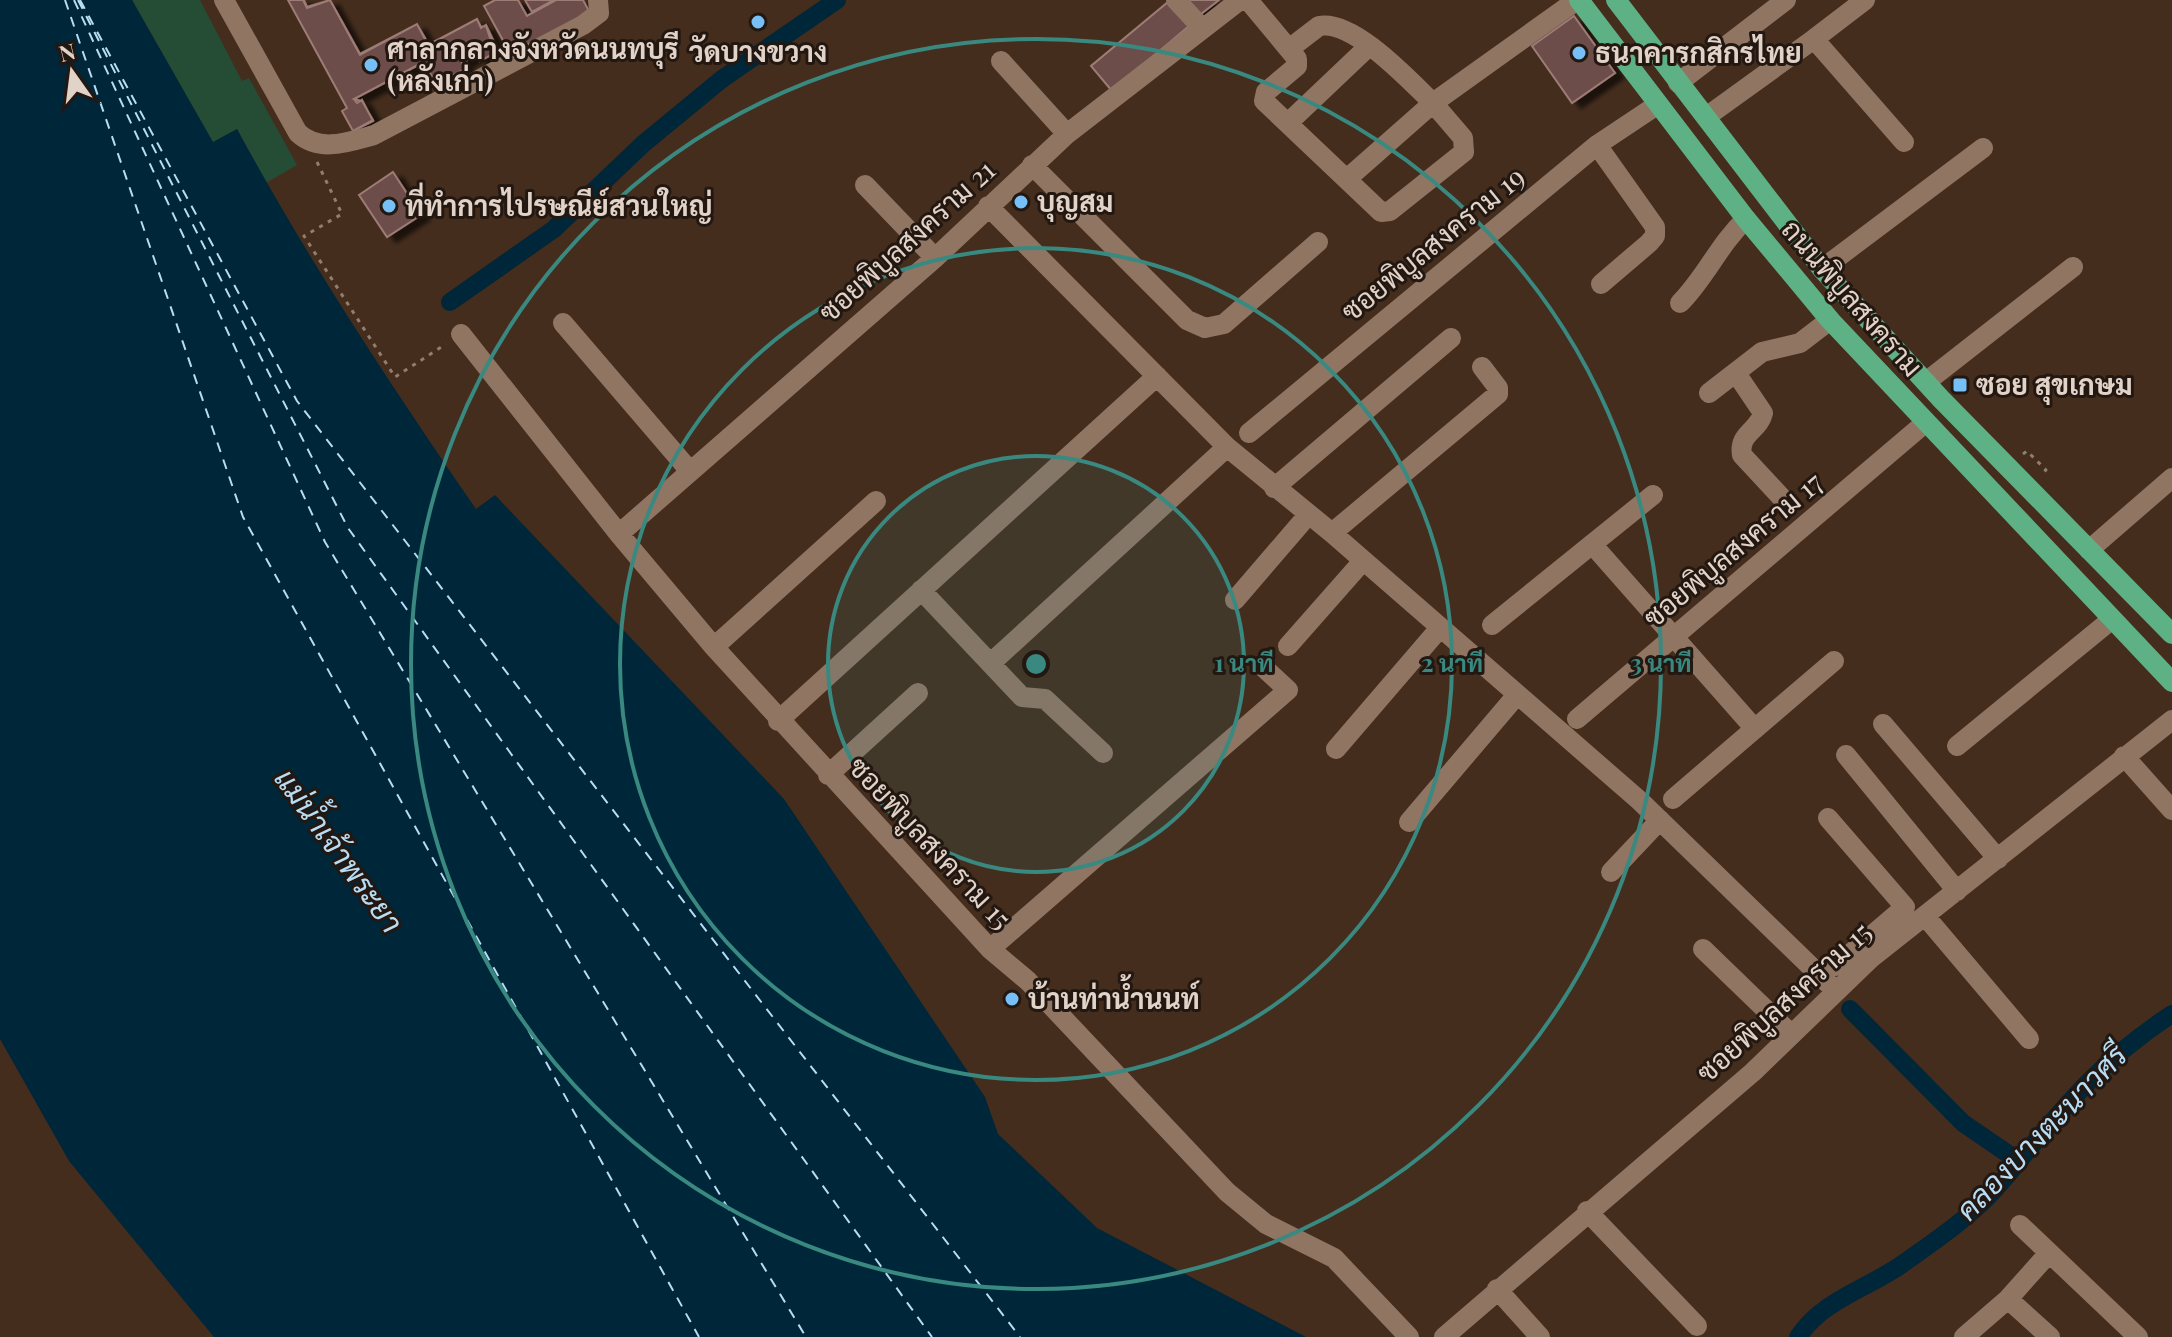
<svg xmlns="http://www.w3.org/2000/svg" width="2172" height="1337" font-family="'Playfair Display',Sarabun,serif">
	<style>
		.green { fill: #254c35 }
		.water { fill: #002639 }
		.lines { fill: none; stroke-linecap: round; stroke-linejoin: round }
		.canal { stroke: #002639; stroke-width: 18 }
		.ferry { stroke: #b8dcf3; stroke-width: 2; stroke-dasharray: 10 8; stroke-linecap: butt }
		.building { fill: #6c4d48; stroke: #9d7b76; stroke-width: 2; filter: url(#shadow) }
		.path { stroke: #917e71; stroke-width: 3; stroke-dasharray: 4 6; stroke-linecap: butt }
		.minor { stroke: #907563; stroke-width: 20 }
		.major { stroke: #5eb085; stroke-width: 20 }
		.ring { fill: none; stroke: #398980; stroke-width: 4 }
		.poi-dot { fill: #76c0f7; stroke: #231811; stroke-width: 3 }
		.labels { text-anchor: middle; stroke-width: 6; stroke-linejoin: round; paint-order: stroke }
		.poi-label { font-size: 28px; font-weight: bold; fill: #e2d3c9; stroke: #231811; text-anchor: start }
		.street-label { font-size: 28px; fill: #e2d3c9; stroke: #231811 }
		.water-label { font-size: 30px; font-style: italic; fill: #b8dcf3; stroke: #231811 }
		.centre { fill: #398980; stroke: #231811; stroke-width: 4 }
		.ring-label { font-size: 24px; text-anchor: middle; font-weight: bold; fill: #398980; stroke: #231811; stroke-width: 6; stroke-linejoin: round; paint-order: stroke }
	</style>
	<defs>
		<filter id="shadow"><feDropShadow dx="9" dy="5" stdDeviation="2" flood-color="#0009"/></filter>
	</defs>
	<rect width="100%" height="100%" fill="#442d1d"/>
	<path class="green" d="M132,0h68l42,81 7,-3 48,87 -31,18 -29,-54 -24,14z"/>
	<path class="water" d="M0,0h132l81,142 24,-13c71,131 154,257 239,380l19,-14 289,304 201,298 13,37 99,94 209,109h-1092l-145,-176 -69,-122z"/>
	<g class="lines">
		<path class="canal" d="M450,302l104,-73 89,-85 79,-65 115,-79
			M1850,1009l113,114 54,37
			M1798,1337c25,-37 68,-48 103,-72 35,-25 76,-52 103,-86 57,-68 92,-115 168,-165"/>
		<path class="ferry" d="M65,0l178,517 456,820
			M74,0l251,542 481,795
			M78,0l270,528 584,809
			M80,0l217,401 723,936"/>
	</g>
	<path class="building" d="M288,0h15l4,8 23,-8 30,55 57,-31 11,21 49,-26 4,9 5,-3 9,19 -4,2 4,7 -15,8 -3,-6 -15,8 3,6 -29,15 -13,-22 -69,37 3,4 5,-3 11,21 -20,10 -11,-20 5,-3z
		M288,0h16l3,7 23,-7 30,54 57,-30 12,21 48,-26 4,8 5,-1 9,27 -15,8 -4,-6 -14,7 4,7 -30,15 -12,-22 -70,37 8,2 11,19 -20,11 -11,-20 5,-3z
		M495,0h23l9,16 29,-16h27l7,13 -79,42 -27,-49z
		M525,0h29l-22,12z
		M1183,0h36l-22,17z
		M1168,2l21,24 -77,65 -21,-25z
		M1574,16l41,57 -43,30 -40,-57z
		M393,172l28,43 -34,22 -28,-42z"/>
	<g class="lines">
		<path class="path" d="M317,162l25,52 -38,22 91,141 51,-33
			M2023,454l4,-3 19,19 -3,3"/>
		<path class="minor" d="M224,0l74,133c22,20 50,9 76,2l209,-110 16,-12 -1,-13
			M1176,0l26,28
			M1248,0l49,59v7l-31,26 -2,9 117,111 9,-1 74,-59 -1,-14 -30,-35 144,-103
			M1814,39l51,-39
			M1289,49l30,-23c34,-7 90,54 114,77l-85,75
			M1001,61l66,73
			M1678,83l108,-83
			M1706,117l108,-78 90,103
			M1288,123l80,-76
			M1597,145l58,82v9l-6,7 -48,41
			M1032,165l155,155 18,8 19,-4 94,-82
			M865,185l70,73
			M988,206l239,241 105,86 308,268 196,190
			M1822,269l161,-121
			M1680,303c26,-26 39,-59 66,-84
			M563,323l126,147
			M461,334l158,200 95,113 276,302 38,32 199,211 39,32 68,34 75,79
			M1736,373l27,40c-4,18 -25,20 -21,42l39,42
			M1926,382l147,-115
			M1709,393l53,-41 38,-9 30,-23
			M1249,433l348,-288 60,-40
			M1274,488l177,-150
			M1332,533l166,-139v-6l-16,-21
			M619,534l316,-276 132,-124 173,-134
			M1592,544l163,185
			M2089,550l83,-72
			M921,590l101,107 23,2 58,54
			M1235,600l73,-85
			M1492,625l161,-130
			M1288,646l74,-84
			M714,647l162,-146
			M991,663l236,-216
			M1577,719l348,-296
			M778,721l379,-345
			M1883,724l115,135
			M1957,746l154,-126
			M1336,749l103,-120
			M1846,755l111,136
			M2124,756l48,54
			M828,775l90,-82
			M1673,799l161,-138
			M1828,818l77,89 -69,59
			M1409,822l107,-126
			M1611,872l49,-52
			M1925,916l104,123
			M990,949l298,-259 -25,-23
			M1703,949l87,84
			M1587,1211l110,115
			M2020,1225l118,112
			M1497,1289l43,48
			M2008,1299l42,38
			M1444,1337l309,-265 117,-113 302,-239
			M1964,1337l44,-38 41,-46"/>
		<path class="major" d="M1579,0l167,219 84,101 342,362
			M1616,0l206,269 119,130 231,235"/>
	</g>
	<circle cx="1036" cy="664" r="208" fill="#398980" fill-opacity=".12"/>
	<g class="ring">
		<circle cx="1036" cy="664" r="208"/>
		<circle cx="1036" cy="664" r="416"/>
		<circle cx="1036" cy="664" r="625"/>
	</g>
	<g class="poi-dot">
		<circle cx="758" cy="22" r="8"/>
		<circle cx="1579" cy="53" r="8"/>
		<circle cx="371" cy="65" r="8"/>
		<circle cx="1021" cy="202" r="8"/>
		<circle cx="389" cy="206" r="8"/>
		<rect x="1952" y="377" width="16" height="16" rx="4"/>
		<circle cx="1012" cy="999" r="8"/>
	</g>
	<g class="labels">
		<g class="poi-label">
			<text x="387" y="59">ศาลากลางจังหวัดนนทบุรี<tspan x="387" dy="32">(หลังเก่า)</tspan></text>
			<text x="758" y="62" text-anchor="middle">วัดบางขวาง</text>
			<text x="1595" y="63">ธนาคารกสิกรไทย</text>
			<text x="1037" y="212">บุญสม</text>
			<text x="405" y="216">ที่ทำการไปรษณีย์สวนใหญ่</text>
			<text x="1976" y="395">ซอย สุขเกษม</text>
			<text x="1028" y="1009">บ้านท่าน้ำนนท์</text>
		</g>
		<g class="street-label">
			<text transform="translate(907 241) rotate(-42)" y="10">ซอยพิบูลสงคราม 21</text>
			<text transform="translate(1433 244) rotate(-39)" y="10">ซอยพิบูลสงคราม 19</text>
			<text transform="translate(1852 298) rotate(49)" y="10">ถนนพิบูลสงคราม</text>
			<text transform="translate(1733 550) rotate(-40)" y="10">ซอยพิบูลสงคราม 17</text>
			<text transform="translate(930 843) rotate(47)" y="10">ซอยพิบูลสงคราม 15</text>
			<text transform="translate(1784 1002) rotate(-42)" y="10">ซอยพิบูลสงคราม 15</text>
		</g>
		<g class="water-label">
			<text transform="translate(338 851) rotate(54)" y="10">แม่น้ำเจ้าพระยา</text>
			<text transform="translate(2042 1133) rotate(-46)" y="10">คลองบางตะนาวศรี</text>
		</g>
	</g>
	<circle cx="1036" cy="664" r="12" class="centre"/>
	<g class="ring-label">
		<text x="1244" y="672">1 นาที</text>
		<text x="1452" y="672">2 นาที</text>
		<text x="1661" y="672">3 นาที</text>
	</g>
	<g transform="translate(72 72) rotate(346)" stroke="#231811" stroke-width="6" paint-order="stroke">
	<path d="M0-6L14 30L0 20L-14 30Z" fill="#e2d3c9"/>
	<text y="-12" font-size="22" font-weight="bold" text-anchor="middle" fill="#e2d3c9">N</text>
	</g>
</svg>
